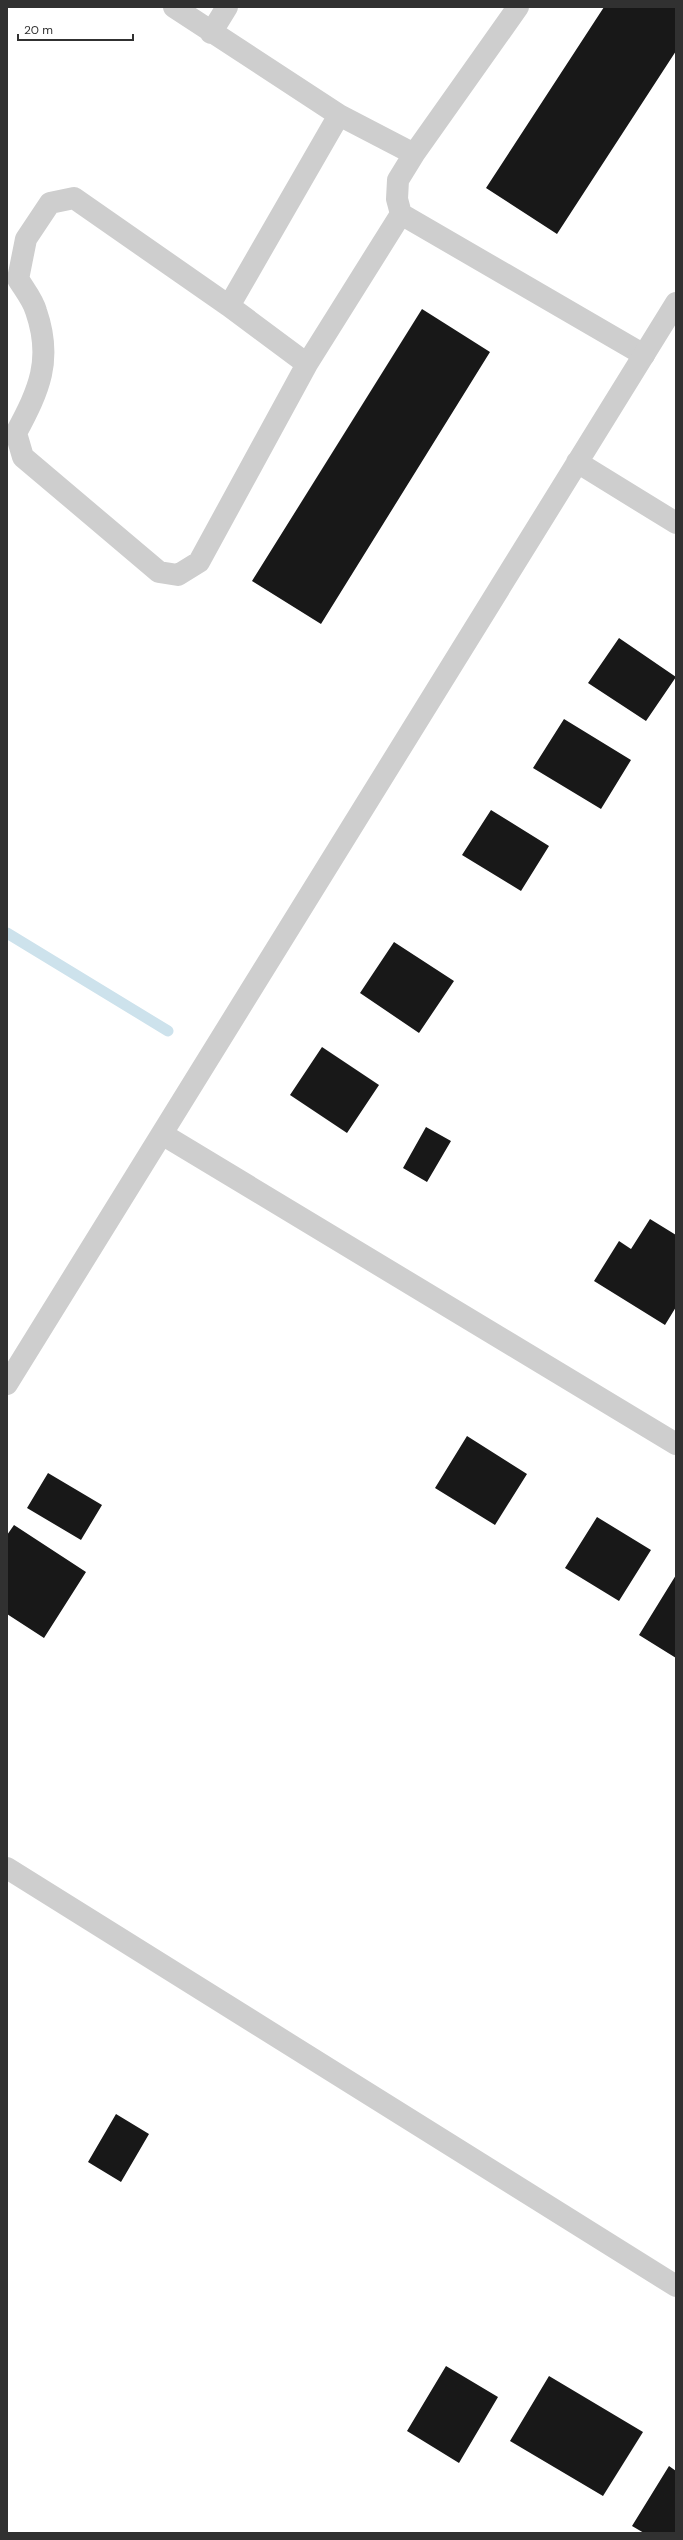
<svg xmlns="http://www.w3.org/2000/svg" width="683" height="2540" font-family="'DM Sans',sans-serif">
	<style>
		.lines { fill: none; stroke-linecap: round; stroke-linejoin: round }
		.stream { stroke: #cde2ec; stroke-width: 11 }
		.building { fill: #181818 }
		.service { stroke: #cecece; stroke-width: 22 }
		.minor { stroke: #cecece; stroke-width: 22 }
	</style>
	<rect width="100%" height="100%" fill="#fff"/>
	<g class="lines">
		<path class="stream" d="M7,933l161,98"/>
	</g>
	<path class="building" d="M604,7h72v44l-119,183 -71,-46z
		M422,309l68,43 -169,272 -69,-43z
		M619,638l57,39 -30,44 -58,-38z
		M564,719l67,41 -30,49 -68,-41z
		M491,810l58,36 -28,45 -59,-36z
		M394,942l60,39 -35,52 -59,-40z
		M322,1047l57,38 -32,48 -57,-38z
		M426,1127l25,14 -24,41 -24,-14z
		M650,1219l26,16v72l-11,18 -71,-44 25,-40 12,8z
		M467,1436l60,38 -32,51 -60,-37z
		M48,1473l54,32 -21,35 -54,-32z
		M597,1517l54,33 -32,51 -54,-33z
		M14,1525l72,47 -42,66 -37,-24v-79z
		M676,1575v83l-37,-23z
		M116,2114l33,20 -28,48 -33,-20z
		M446,2366l52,31 -39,66 -52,-32z
		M549,2376l94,56 -40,64 -93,-55z
		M669,2466l7,5v62h-32l-12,-7z"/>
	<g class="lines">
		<path class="service" d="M174,7l165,108 -110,191
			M211,33l16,-26
			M339,115l75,39
			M401,214l-4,-15 1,-19 16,-26 104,-147
			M307,364l-78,-58 -155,-108 -24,5 -24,36 -8,40c6,10 15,21 18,32 17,49 3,79 -20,122l7,24 136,115 19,3 21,-13 108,-198 94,-150 243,141"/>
		<path class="minor" d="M577,462l99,61
			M162,1134l514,310
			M7,1384l669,-1081
			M7,1868l669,418"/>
	</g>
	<rect width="683" height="2540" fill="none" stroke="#313131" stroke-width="16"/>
	<path d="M18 34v6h115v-6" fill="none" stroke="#313131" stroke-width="2"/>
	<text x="24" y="34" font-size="12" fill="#313131" stroke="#ffffff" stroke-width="3" paint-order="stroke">20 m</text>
</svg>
